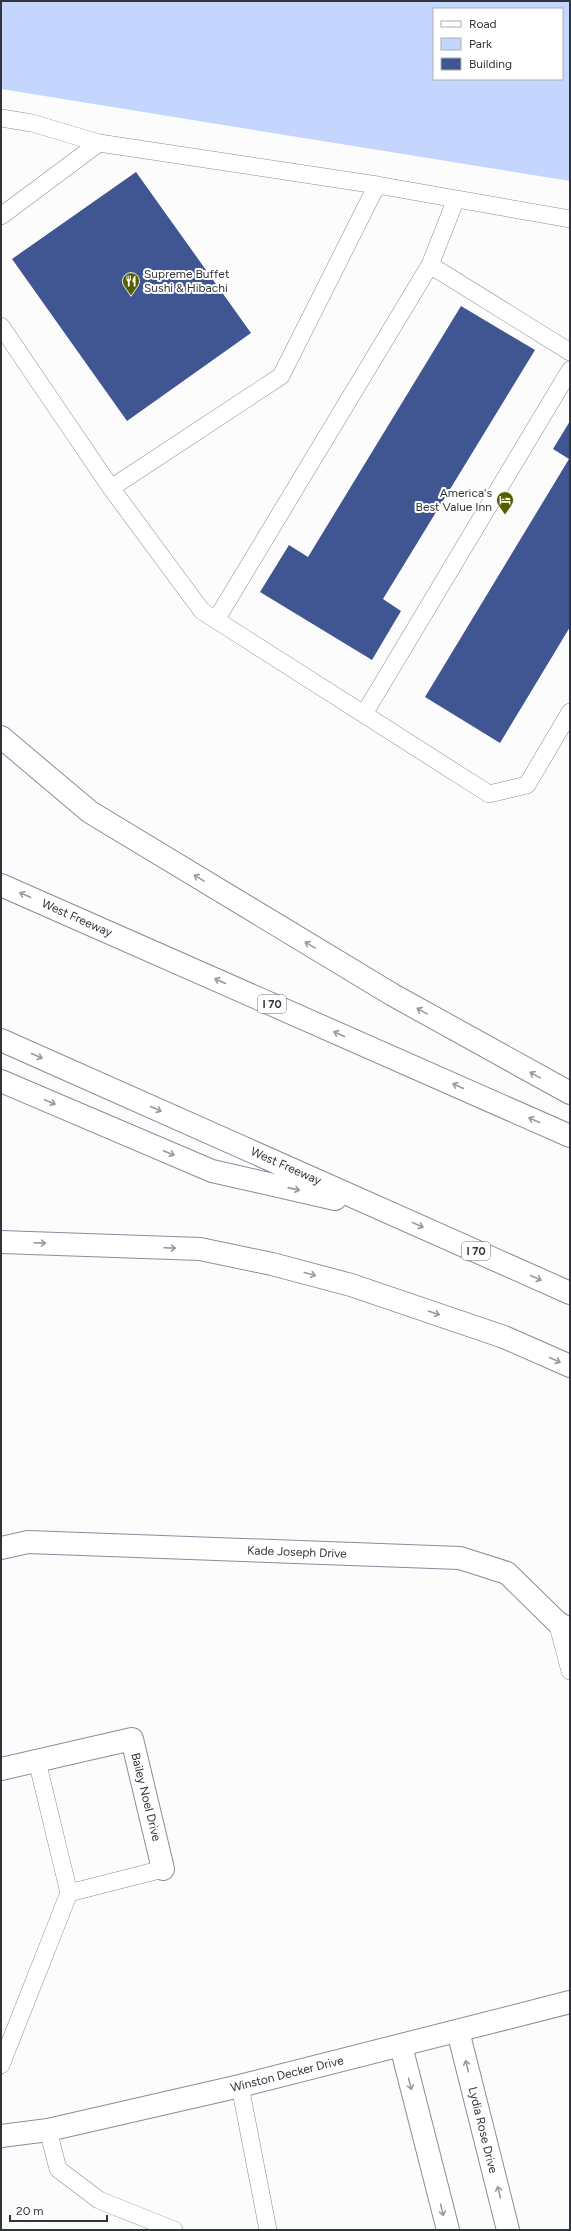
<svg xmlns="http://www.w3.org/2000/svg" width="571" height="2231" font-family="Figtree,sans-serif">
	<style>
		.green { fill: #c5d6fe; fill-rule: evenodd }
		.building { fill: #405693 }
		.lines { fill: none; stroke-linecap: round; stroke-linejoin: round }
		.service-casing { stroke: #878d9e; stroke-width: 18 }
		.minor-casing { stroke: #878d9e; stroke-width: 24 }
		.motorway-casing { stroke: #878d9e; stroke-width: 24 }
		.service { stroke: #fff; stroke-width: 17 }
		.minor { stroke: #fff; stroke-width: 22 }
		.motorway { stroke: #fff; stroke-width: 22 }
		.oneway { stroke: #989a9d }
		.labels { text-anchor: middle; stroke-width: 4; stroke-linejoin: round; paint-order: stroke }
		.shield { fill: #fff; stroke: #6f7176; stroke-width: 1 }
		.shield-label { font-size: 11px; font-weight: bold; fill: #31343b }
		.poi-label { font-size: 12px; fill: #31343b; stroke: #fff; text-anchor: start }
		.street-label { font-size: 12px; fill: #31343b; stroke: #fff }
	</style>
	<rect width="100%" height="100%" fill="#fcfcfc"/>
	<path class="green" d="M1,1h569v180l-569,-92zM434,9h128v70h-128z"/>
	<path class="building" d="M136,172l115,161 -124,88 -115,-162z
		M461,306l74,44 -152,249 18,12 -29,49 -112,-68 29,-47 19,12z
		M570,421v206l-70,116 -75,-46 144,-238 -16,-10z"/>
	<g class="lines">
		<g class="service-casing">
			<path id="service" d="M1,118l31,5 67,20
				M1,216l98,-73 278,42
				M570,219l-193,-34 -96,191 -170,112 91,123 287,183 38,-9 43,-73
				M430,265l140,87
				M1,326l110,162
				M216,620l214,-355 26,-66
				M364,714l206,-344
				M557,1622l13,49
				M69,1893l94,-24
				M1,2065l68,-172 -32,-132
				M240,2086l28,144
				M48,2130l10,39 41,31 75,30"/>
		</g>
		<g class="minor-casing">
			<path id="minor" d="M1,1548l27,-6 432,16 47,15 50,49 13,8
				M1,1769l131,-30 31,130
				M458,2031l50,199
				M401,2046l47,184
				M1,2136l47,-6 192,-44 330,-84"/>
		</g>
		<g class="motorway-casing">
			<path id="motorway" d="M1,737l89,75 303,183 177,98
				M1,885l569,251
				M1,1040l569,253
				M1,1081l211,90 123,28
				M1,1242l199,7 72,15 79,21 153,52 66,29"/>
		</g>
		<use href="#service" class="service"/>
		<use href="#minor" class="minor"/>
		<use href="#motorway" class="motorway"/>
	</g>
	<defs><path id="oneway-shaft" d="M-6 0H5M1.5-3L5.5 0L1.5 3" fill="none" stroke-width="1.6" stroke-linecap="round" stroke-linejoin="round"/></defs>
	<g class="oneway">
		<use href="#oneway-shaft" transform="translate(199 878) rotate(-149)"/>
		<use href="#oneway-shaft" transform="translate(25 895) rotate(-157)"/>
		<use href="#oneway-shaft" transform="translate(310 945) rotate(-149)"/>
		<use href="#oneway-shaft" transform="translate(220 981) rotate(-156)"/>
		<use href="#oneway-shaft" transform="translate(422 1011) rotate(-151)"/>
		<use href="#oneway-shaft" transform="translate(339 1034) rotate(-156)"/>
		<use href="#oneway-shaft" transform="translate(37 1056) rotate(24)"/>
		<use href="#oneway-shaft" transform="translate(535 1075) rotate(-151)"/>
		<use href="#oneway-shaft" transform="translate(458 1086) rotate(-156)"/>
		<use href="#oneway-shaft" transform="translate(50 1102) rotate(23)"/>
		<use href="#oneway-shaft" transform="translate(156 1109) rotate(24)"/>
		<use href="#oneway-shaft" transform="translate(534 1120) rotate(-156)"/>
		<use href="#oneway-shaft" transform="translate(169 1153) rotate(23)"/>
		<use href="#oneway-shaft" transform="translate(294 1189) rotate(13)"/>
		<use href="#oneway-shaft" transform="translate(418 1225) rotate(24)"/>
		<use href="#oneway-shaft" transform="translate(40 1243) rotate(2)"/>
		<use href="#oneway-shaft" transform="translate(170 1248) rotate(2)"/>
		<use href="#oneway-shaft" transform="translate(310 1274) rotate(15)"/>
		<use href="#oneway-shaft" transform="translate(536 1278) rotate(24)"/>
		<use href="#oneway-shaft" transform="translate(434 1313) rotate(19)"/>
		<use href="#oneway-shaft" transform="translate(555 1360) rotate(24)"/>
		<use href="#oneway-shaft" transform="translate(467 2066) rotate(-104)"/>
		<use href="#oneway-shaft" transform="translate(410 2084) rotate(76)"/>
		<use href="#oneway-shaft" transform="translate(499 2192) rotate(-104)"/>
		<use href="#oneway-shaft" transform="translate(442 2210) rotate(76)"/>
	</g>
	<defs>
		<g id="restaurant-pin" transform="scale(0.9)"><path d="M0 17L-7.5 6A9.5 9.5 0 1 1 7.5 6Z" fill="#546000" stroke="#fff"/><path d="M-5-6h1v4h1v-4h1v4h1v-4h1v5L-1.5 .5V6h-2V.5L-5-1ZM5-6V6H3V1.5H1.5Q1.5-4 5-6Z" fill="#fff"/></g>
		<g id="hotel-pin" transform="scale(0.9)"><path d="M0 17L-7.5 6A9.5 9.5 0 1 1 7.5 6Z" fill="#546000" stroke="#fff"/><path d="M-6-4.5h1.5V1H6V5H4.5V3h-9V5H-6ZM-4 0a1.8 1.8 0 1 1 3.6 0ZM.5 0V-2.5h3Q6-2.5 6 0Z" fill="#fff"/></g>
	</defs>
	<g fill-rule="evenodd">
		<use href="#restaurant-pin" x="131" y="281"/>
		<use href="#hotel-pin" x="505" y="500"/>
	</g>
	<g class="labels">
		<g class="shield">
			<rect x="258" y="995" width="28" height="18" rx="3"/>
			<rect x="462" y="1242" width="28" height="18" rx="3"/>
		</g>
		<g class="shield-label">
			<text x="272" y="1008">I 70</text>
			<text x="476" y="1255">I 70</text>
		</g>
		<g class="poi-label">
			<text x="144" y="278">Supreme Buffet<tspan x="144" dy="14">Sushi &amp; Hibachi</tspan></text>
			<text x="492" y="497" text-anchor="end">America's<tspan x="492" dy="14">Best Value Inn</tspan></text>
		</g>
		<g class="street-label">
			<text transform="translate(77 918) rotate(24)" y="4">West Freeway</text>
			<text transform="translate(286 1166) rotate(24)" y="4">West Freeway</text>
			<text transform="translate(297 1552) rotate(2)" y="4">Kade Joseph Drive</text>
			<text transform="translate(146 1797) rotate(76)" y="4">Bailey Noel Drive</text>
			<text transform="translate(287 2074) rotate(-14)" y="4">Winston Decker Drive</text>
			<text transform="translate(483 2130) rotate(76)" y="4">Lydia Rose Drive</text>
		</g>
	</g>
	<rect width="571" height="2231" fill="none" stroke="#31343b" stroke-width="4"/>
	<rect x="433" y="8" width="130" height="72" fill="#ffffff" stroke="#adaeb1"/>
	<rect x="441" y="21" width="20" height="6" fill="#ffffff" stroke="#adaeb1"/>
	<text x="469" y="28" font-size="12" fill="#31343b">Road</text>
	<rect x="441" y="38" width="20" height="12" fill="#c5d6fe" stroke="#adaeb1"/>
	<text x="469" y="48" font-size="12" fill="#31343b">Park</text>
	<rect x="441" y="58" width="20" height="12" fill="#405693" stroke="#adaeb1"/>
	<text x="469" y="68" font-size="12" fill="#31343b">Building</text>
	<path d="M10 2215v6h97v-6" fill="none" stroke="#31343b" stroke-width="2"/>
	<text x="16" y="2215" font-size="12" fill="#31343b" stroke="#ffffff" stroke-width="3" paint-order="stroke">20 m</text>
</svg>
